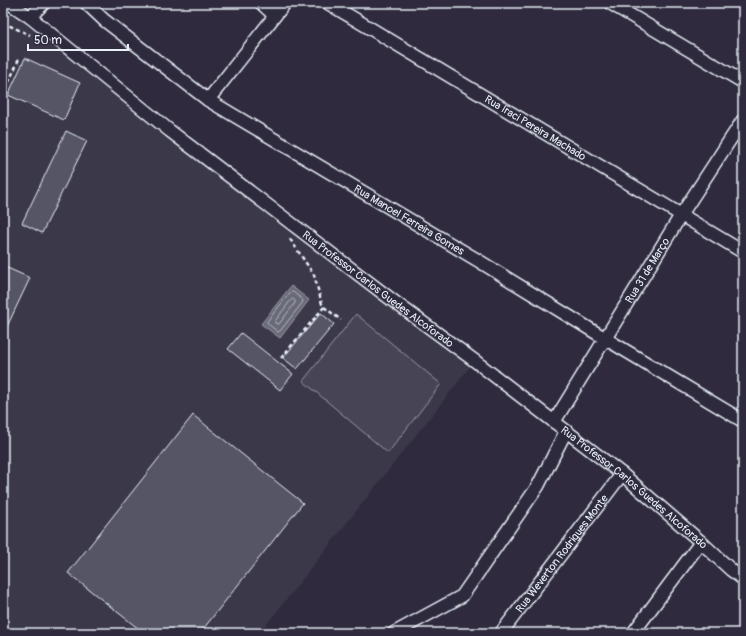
<svg xmlns="http://www.w3.org/2000/svg" width="746" height="636" font-family="Pangolin,sans-serif">
	<style>
		.built { fill: #3b3749 }
		.green { fill: #464455; stroke: #979aa6 }
		.water { fill: #696978; stroke: #9c9fab }
		.lines { fill: none; stroke-linecap: round; stroke-linejoin: round }
		.shore { stroke: #b5bbc5; stroke-width: 1 }
		.building { fill: #575565; stroke: #e8f1f8 }
		.street-casing { stroke: #e8f1f8; stroke-width: 15 }
		.path { stroke: #e8f1f8; stroke-width: 2.5; stroke-dasharray: 4 3; stroke-linecap: butt }
		.street { stroke: #2f2a3d; stroke-width: 12 }
		.labels { text-anchor: middle; stroke-width: 3.5; stroke-linejoin: round; paint-order: stroke }
		.street-label { font-size: 11px; fill: #e8f1f8; stroke: #2f2a3d }
	</style>
	<rect width="100%" height="100%" fill="#2f2a3d"/>
	<filter id="ink" filterUnits="userSpaceOnUse"><feTurbulence type="fractalNoise" baseFrequency=".025" numOctaves="2"/><feDisplacementMap in="SourceGraphic" scale="8" xChannelSelector="R" yChannelSelector="G"/><feConvolveMatrix kernelMatrix="1 2 1 2 8 2 1 2 1" color-interpolation-filters="sRGB"/></filter>
	<g filter="url(#ink)">
		<path class="built" d="M3,13l11,2 456,352 -210,266h-257z"/>
		<path class="green" d="M356,314l85,70 -53,69 -85,-72z"/>
		<path class="water" d="M291,286l18,14 -29,38 -19,-14z"/>
		<g class="lines">
			<path class="shore" d="M291,292h2l9,7 1,3 -23,29 -2,1 -10,-8 -1,-2z
				M293,299l2,2v2l-16,21h-2l-2,-1v-2l16,-21z"/>
		</g>
		<path class="building" d="M25,58l55,25 -16,37 -56,-25z
			M66,131l21,10 -45,92 -20,-10z
			M3,266l27,12 -27,57z
			M321,313l13,11 -37,45 -14,-11z
			M241,333l52,41 -13,16 -52,-41z
			M193,415l110,88 -103,130h-56l-76,-60z"/>
		<g class="lines">
			<g class="street-casing">
				<g id="street">
					<path id="s1" d="M9,3l21,14 140,114 226,172 79,58 147,113 79,68 30,28 12,9"/>
					<path id="s2" d="M86,3l18,17 104,80 271,161 127,78 137,82"/>
					<path d="M261,3l13,12"/>
					<path id="s3" d="M328,3l415,249"/>
					<path d="M610,3l133,79"/>
					<path d="M30,17l14,-14"/>
					<path d="M208,100l77,-97"/>
					<path id="s4" d="M554,422l127,-207 62,-95"/>
					<path d="M394,633l68,-37 76,-110 28,-55"/>
					<path id="s5" d="M501,633l121,-159"/>
					<path d="M633,633l68,-91"/>
				</g>
			</g>
			<path class="path" d="M3,25l3,-1 24,11
				M3,95l16,-36
				M290,239l24,36 8,29 2,3 17,13
				M281,358l43,-51"/>
			<use href="#street" class="street"/>
		</g>
	</g>
	<g class="labels">
		<g class="street-label">
			<text dy="4" stroke="none"><textPath href="#s3" startOffset="242">Rua Iraci Pereira Machado</textPath></text>
			<text dy="4" stroke="none"><textPath href="#s2" startOffset="390">Rua Manoel Ferreira Gomes</textPath></text>
			<text dy="4" stroke="none"><textPath href="#s4" startOffset="178">Rua 31 de Março</textPath></text>
			<text dy="4" stroke="none"><textPath href="#s1" startOffset="467">Rua Professor Carlos Guedes Alcoforado</textPath></text>
			<text dy="4" stroke="none"><textPath href="#s1" startOffset="791">Rua Professor Carlos Guedes Alcoforado</textPath></text>
			<text dy="4" stroke="none"><textPath href="#s5" startOffset="100">Rua Weverton Rodrigues Monte</textPath></text>
		</g>
	</g>
	<rect width="746" height="636" fill="none" stroke="#2f2a3d" stroke-width="16"/>
	<rect x="8" y="8" width="730" height="620" fill="none" stroke="#e8f1f8" stroke-width="1.5" filter="url(#ink)"/>
	<path d="M28 44v6h100v-6" fill="none" stroke="#e8f1f8" stroke-width="2"/>
	<text x="34" y="44" font-size="12" fill="#e8f1f8" stroke="#2f2a3d" stroke-width="3" paint-order="stroke">50 m</text>
</svg>
